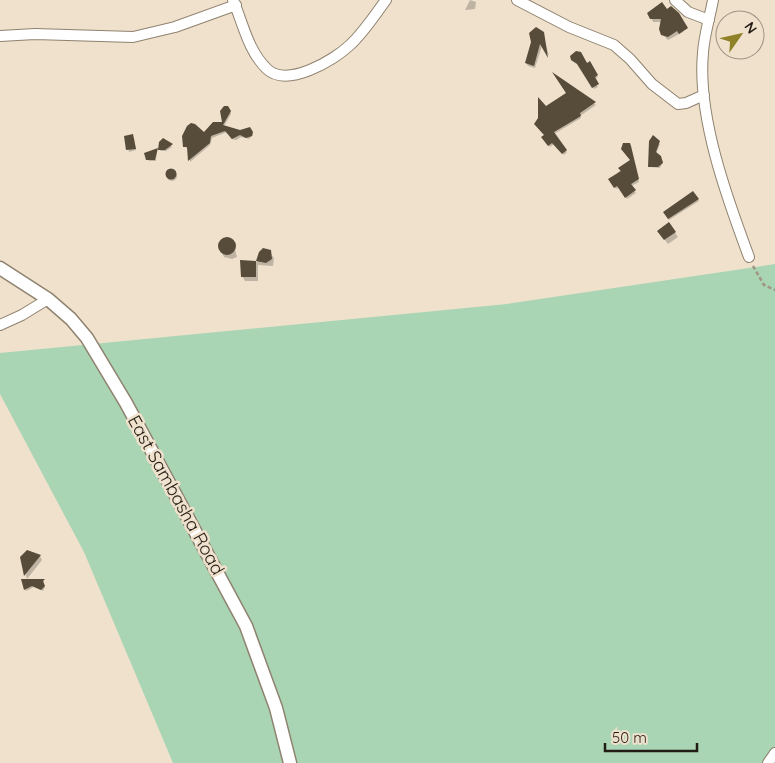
<svg xmlns="http://www.w3.org/2000/svg" width="775" height="763" font-family="Quicksand,sans-serif">
	<style>
		.green { fill: #aad5b4 }
		.shadow { fill: #0003 }
		.building { fill: #574b39 }
		.lines { fill: none; stroke-linecap: round; stroke-linejoin: round }
		.minor-casing { stroke: #8f826f; stroke-width: 12 }
		.tertiary-casing { stroke: #8f826f; stroke-width: 15 }
		.path { stroke: #a19686; stroke-width: 2.5; stroke-dasharray: 4 2.5; stroke-linecap: butt }
		.minor { stroke: #fff; stroke-width: 10 }
		.tertiary { stroke: #fff; stroke-width: 12 }
		.labels { text-anchor: middle; stroke-width: 5; stroke-linejoin: round; paint-order: stroke }
		.street-label { font-size: 18px; fill: #211c14; stroke: #efe1cc }
	</style>
	<rect width="100%" height="100%" fill="#efe1cc"/>
	<path class="green" d="M775,264v499h-602l-89,-211 -84,-158v-41l507,-49z"/>
	<path class="shadow" d="M470,0l6,2 -1,7 -10,1z
		M649,13l33,16 1,3 -15,8 -5,-5 -1,-13h-9z
		M543,33l6,23 -7,-10 -7,22 -7,-2 -2,-3z
		M589,63l9,14 -4,2 4,8 -4,2 -14,-23z
		M556,77l40,28 -16,11 1,2 -27,16 13,18 -3,3 -10,-11 -4,3 -7,-10 2,-2 1,-28 21,-13z
		M230,110l1,4 -7,12 16,5 8,-3 5,7 -4,4 -8,-2 -5,3 -5,-1 -4,-7 -15,6 -2,7 -20,17 -1,-13 -4,-2 -2,-11 21,-2 19,-11z
		M125,137l9,1 2,12 -7,2z
		M167,141l5,6 -6,4h-6z
		M650,142l10,2 -4,10 7,7 -3,7 -11,-1z
		M630,147l9,35 -8,4 5,7 -9,6 -8,-12 -3,2 -6,-9 21,-20z
		M157,150l-1,11h-7l-1,-2z
		M167 176a5 5 0 1 1 10 0a5 5 0 1 1-10 0Z
		M693,193l6,8 -30,19 -5,-7z
		M669,224l9,13 -10,7 -6,-8z
		M226,238l7,3 4,16 -5,2 -8,-2 -5,-10 2,-7z
		M267,249l7,9 -1,8 -15,-1v16h-13l-3,-5v-14h15l3,-10z
		M40,556l2,4 -15,19 -6,-21z
		M23,580l21,1 -1,2 2,4 -2,4 -9,-4 -8,4z"/>
	<path class="building" d="M662,2l5,7 4,-3 8,7 9,15 -9,6 -2,-3 -9,6 -7,-2 -2,-6 2,-10h-11l-3,-6z
		M536,27l8,5 4,26 -8,-14 -6,22 -9,-3 6,-21 -2,-9z
		M576,51l5,1 6,11 3,-2 8,14 -3,2 4,7 -7,4 -15,-24 -6,-4 -1,-4z
		M552,72l44,30 -16,11 1,3 -27,16 13,18 -5,4 -10,-11 -4,3 -7,-9 3,-2 -10,-11 4,-6v-21l8,9 20,-13z
		M224,106h4l3,5 -8,14 17,5 10,-3 3,5 -1,4 -6,2 -6,-3 -8,4 -7,-8 -14,5 -1,7 -22,18 -1,-14h-4l-1,-11 5,-10 4,-3 4,1 9,8 9,-10h9l-2,-11z
		M133,134l3,15 -10,1 -2,-14z
		M653,135l7,6 -4,11 5,4 2,7 -5,4h-10l1,-26z
		M163,138l10,6 -8,6h-7l1,-8z
		M623,143h7l1,3 8,33 -8,5 5,6 -11,8 -8,-12 -3,2 -6,-9 13,-8 -3,-3 12,-8 -9,-11z
		M158,148l-3,12h-9l-2,-7z
		M165.5 174a5.5 5.5 0 1 1 11 0a5.5 5.5 0 1 1-11 0Z
		M693,191l6,8 -31,20 -5,-7z
		M669,222l7,10 -12,8 -7,-9z
		M218 246a9 9 0 1 1 18 0a9 9 0 1 1-18 0Z
		M263,248l8,2 1,9 -6,4 -10,-2v16h-15l-1,-17 16,1 3,-9z
		M27,550l14,5 -17,21 -4,-19z
		M21,579h24l-2,2 2,5 -4,4 -9,-4 -8,4z"/>
	<g class="lines">
		<g class="minor-casing">
			<path id="minor" d="M233,0c10,23 15,51 34,69 20,19 66,-8 83,-24 14,-13 24,-29 36,-45
				M517,0l52,27 45,18 16,14 22,25 26,20 8,-1 18,-8
				M675,0l13,12 21,8
				M713,0c-3,17 -9,35 -10,53 -6,63 24,145 46,204
				M0,36l35,-2 98,3 42,-10 61,-22
				M0,325l22,-10 26,-16
				M768,763l7,-10"/>
		</g>
		<g class="tertiary-casing">
			<path id="tertiary" d="M0,268l48,31 23,20 16,19 39,65 120,223 30,82 14,55"/>
		</g>
		<path class="path" d="M753,266l11,19 11,5"/>
		<use href="#minor" class="minor"/>
		<use href="#tertiary" class="tertiary"/>
	</g>
	<g class="labels">
		<g class="street-label">
			<text transform="translate(176 495) rotate(61)" y="6">East Sambasha Road</text>
		</g>
	</g>
	<g transform="translate(740 35) rotate(56)"><circle r="24" fill="#efe1cc" stroke="#9d9282"/>
	<path d="M0-4L9 19L0 12L-9 19Z" fill="#8f8128"/>
	<text y="-8" font-size="14" font-weight="bold" text-anchor="middle" fill="#211c14">N</text>
	</g>
	<path d="M605 743v8h92v-8" fill="none" stroke="#211c14" stroke-width="2.5"/>
	<text x="612" y="743" font-size="15" fill="#211c14" stroke="#efe1cc" stroke-width="4" paint-order="stroke">50 m</text>
</svg>
